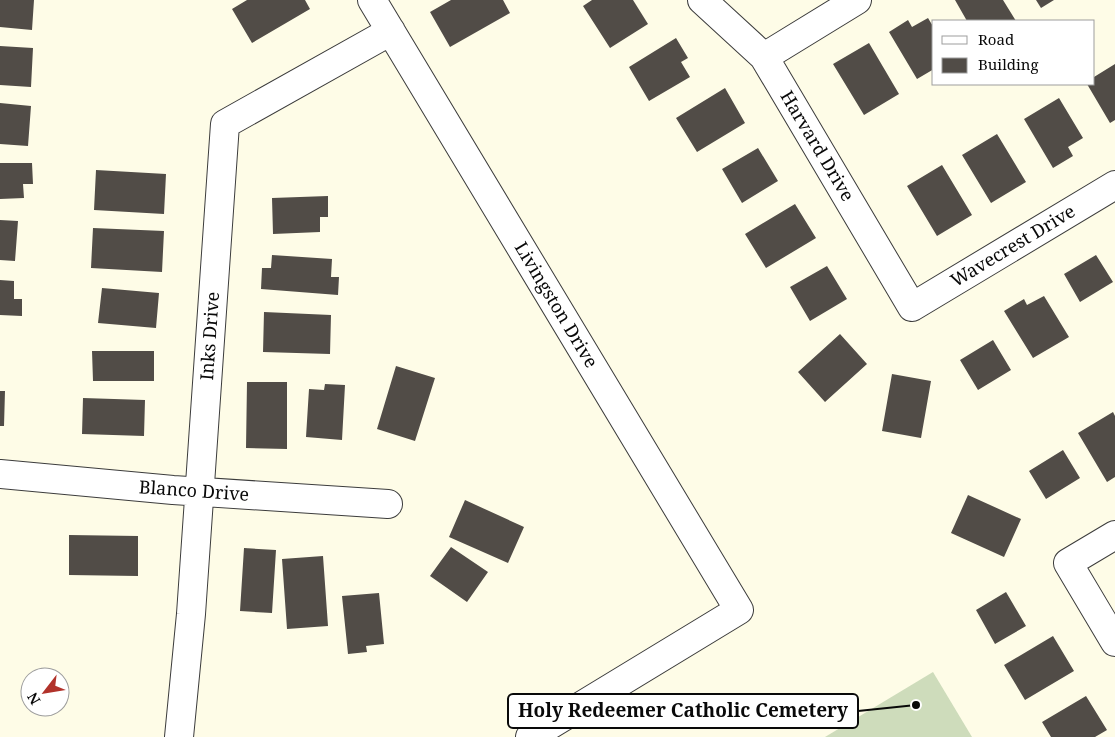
<svg xmlns="http://www.w3.org/2000/svg" width="1115" height="737" font-family="'Noto Serif',serif">
	<style>
		.cemetery { fill: #cedcbb }
		.building { fill: #514c47 }
		.lines { fill: none; stroke-linecap: round; stroke-linejoin: round }
		.minor-casing { stroke: #3c3c3c; stroke-width: 30 }
		.minor { stroke: #fff; stroke-width: 28 }
		.labels { text-anchor: middle; stroke-width: 5; stroke-linejoin: round; paint-order: stroke }
		.street-label { font-size: 18px; fill: #090909; stroke: #fff }
		.leader { fill: none; stroke: #090909; stroke-width: 2 }
		.callout-dot { fill: #090909; stroke: #fff; stroke-width: 2 }
		.callout { fill: #fff; stroke: #090909; stroke-width: 2 }
		.callout-label { font-size: 19px; text-anchor: middle; font-weight: bold; fill: #090909 }
	</style>
	<rect width="100%" height="100%" fill="#fefce7"/>
	<path class="cemetery" d="M933,672l39,65h-147z"/>
	<path class="building" d="M0,0h34l-2,30 -32,-3z
		M247,0h58l5,9 -58,34 -20,-34z
		M451,0h52l7,13 -60,34 -20,-35z
		M592,0h41l15,24 -38,24 -27,-42z
		M955,0h48l13,21h-49z
		M1036,0h18l-13,8z
		M928,18l6,10v41l-17,10 -28,-47 19,-12 4,7z
		M676,38l12,20 -7,4 9,15 -41,24 -20,-34z
		M869,43l30,51 -35,21 -31,-51z
		M0,46l33,2 -2,39 -31,-2z
		M1115,64v56l-5,3 -23,-39h7v-7z
		M725,88l20,35 -48,29 -21,-34z
		M1059,98l24,40 -15,9 5,9 -20,12 -29,-49z
		M0,103l31,3 -3,40 -28,-2z
		M997,134l29,48 -35,21 -29,-48z
		M758,148l20,33 -36,22 -20,-34z
		M0,163h32l1,21h-10l1,14 -24,1z
		M942,165l30,50 -35,21 -30,-50z
		M96,170l70,4 -2,40 -70,-4z
		M328,196v21h-8v15l-47,2 -1,-36z
		M795,204l21,34 -50,30 -21,-34z
		M0,220l18,1 -3,40 -15,-1z
		M93,228l71,3 -2,41 -71,-4z
		M272,255l60,4 -1,18h8l-1,18 -77,-6 1,-21h9z
		M1096,255l17,27 -33,20 -16,-28z
		M827,266l20,33 -37,22 -20,-34z
		M0,280l14,1v18h8v17l-22,-1z
		M102,288l57,5 -3,35 -58,-5z
		M1044,296l25,41 -36,21 -29,-47 20,-12 3,6z
		M264,312l67,3 -1,39 -67,-2z
		M840,334l27,30 -42,38 -27,-30z
		M993,340l18,30 -33,20 -18,-30z
		M92,351h62v30h-61z
		M396,366l39,12 -20,63 -38,-12z
		M892,374l39,7 -10,57 -39,-7z
		M247,382h40v67l-41,-1z
		M325,384l20,1 -3,55 -36,-3 3,-48 15,1z
		M0,391h5l-1,35h-4z
		M83,398l62,2 -1,36 -62,-2z
		M1113,412l2,4v61l-8,5 -29,-49z
		M1063,450l17,28 -34,21 -17,-28z
		M968,495l53,24 -17,38 -53,-24z
		M465,500l59,27 -16,36 -59,-26z
		M69,535l69,1v40l-69,-1z
		M451,547l37,25 -21,30 -37,-26z
		M244,548l32,2 -4,63 -32,-2z
		M323,556l5,70 -41,3 -5,-70z
		M1006,592l20,34 -31,18 -19,-34z
		M379,593l5,51 -18,2 1,6 -19,2 -6,-58z
		M1053,636l21,35 -49,29 -21,-35z
		M1086,696l21,34 -12,7h-44l-9,-15z"/>
	<g class="lines">
		<g class="minor-casing">
			<path id="minor" d="M372,0l367,610 -209,127
				M702,0l62,57 148,250 203,-122
				M764,57l93,-57
				M0,474l173,16 215,14
				M1115,535l-47,28 47,79
				M179,737l12,-123 34,-490 166,-93"/>
		</g>
		<use href="#minor" class="minor"/>
	</g>
	<g class="labels">
		<g class="street-label">
			<text transform="translate(817 146) rotate(59)" y="6">Harvard Drive</text>
			<text transform="translate(1013 246) rotate(-31)" y="6">Wavecrest Drive</text>
			<text transform="translate(556 305) rotate(59)" y="6">Livingston Drive</text>
			<text transform="translate(210 336) rotate(-86)" y="6">Inks Drive</text>
			<text transform="translate(194 491) rotate(4)" y="6">Blanco Drive</text>
		</g>
	</g>
	<path class="leader" d="M916 705L858 711"/>
	<circle class="callout-dot" cx="916" cy="705" r="5"/>
	<rect class="callout" x="508" y="694" width="350" height="34" rx="5"/>
	<g class="callout-label">
		<text x="683" y="717">Holy Redeemer Catholic Cemetery</text>
	</g>
	<rect x="932" y="20" width="162" height="65" fill="#ffffff" stroke="#9d9d9d"/>
	<rect x="942" y="36" width="25" height="8" fill="#ffffff" stroke="#9d9d9d"/>
	<text x="978" y="45" font-size="15" fill="#090909">Road</text>
	<rect x="942" y="58" width="25" height="15" fill="#514c47" stroke="#9d9d9d"/>
	<text x="978" y="70" font-size="15" fill="#090909">Building</text>
	<g transform="translate(45 692) rotate(239)"><circle r="24" fill="#ffffff" stroke="#9d9d9d"/>
	<path d="M0-4L9 19L0 12L-9 19Z" fill="#b1322a"/>
	<text y="-8" font-size="14" font-weight="bold" text-anchor="middle" fill="#090909">N</text>
	</g>
</svg>
